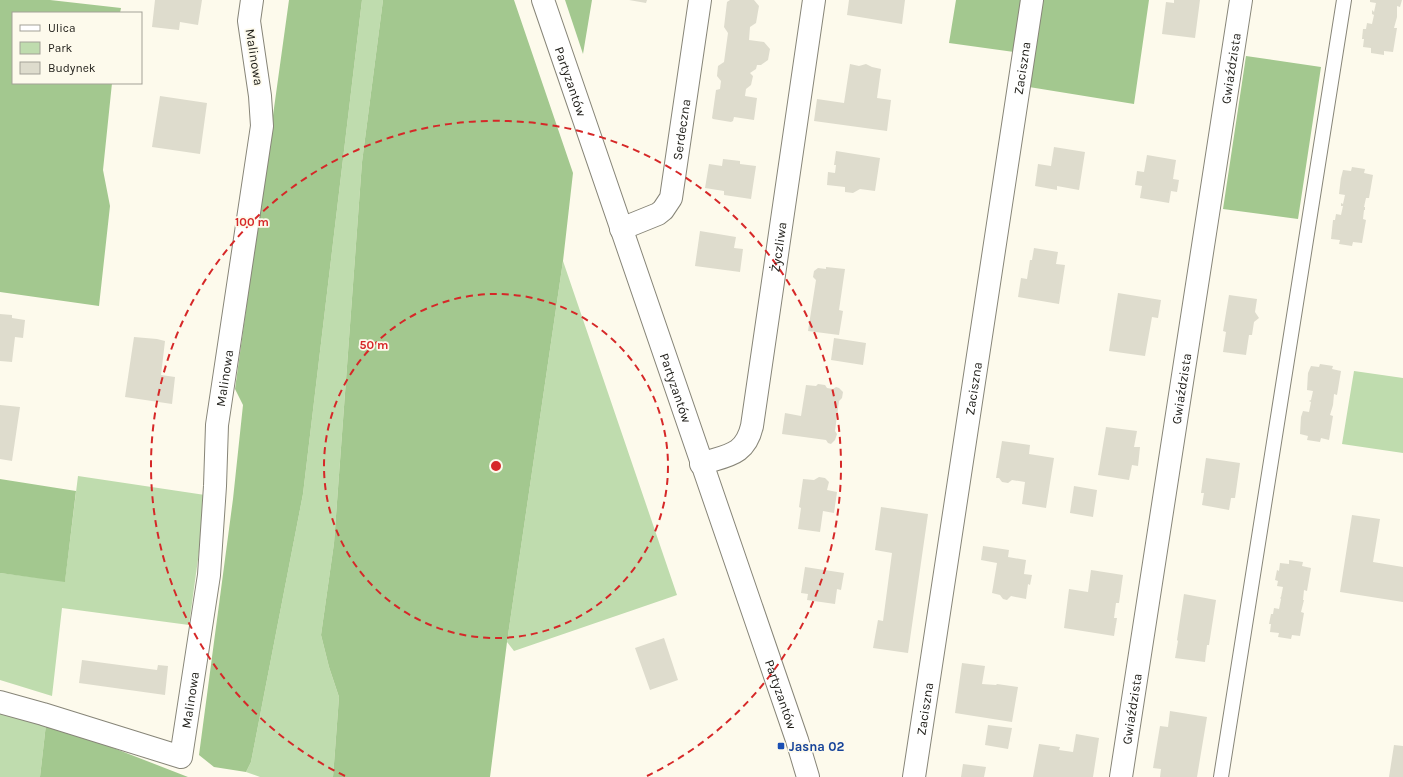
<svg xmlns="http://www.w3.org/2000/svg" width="1403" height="777" font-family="Karla,sans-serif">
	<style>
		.green { fill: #bfdcae }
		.forest { fill: #a3c88f }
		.building { fill: #dedccd }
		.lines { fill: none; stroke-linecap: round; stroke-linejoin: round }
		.service-casing { stroke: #878578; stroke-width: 16 }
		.minor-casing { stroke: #878578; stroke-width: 24 }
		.tertiary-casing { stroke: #878578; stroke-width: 24 }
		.service { stroke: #fff; stroke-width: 14 }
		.minor { stroke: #fff; stroke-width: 22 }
		.tertiary { stroke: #fff; stroke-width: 22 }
		.ring { fill: none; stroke: #d62828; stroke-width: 2; stroke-dasharray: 7 5 }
		.transit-dot { fill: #1a4fb4; stroke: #fdfaec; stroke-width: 1.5 }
		.labels { text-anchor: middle; stroke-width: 3.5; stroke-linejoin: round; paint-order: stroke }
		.street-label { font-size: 13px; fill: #1d1c17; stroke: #fdfaec }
		.transit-label { font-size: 13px; font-weight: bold; fill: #164399; stroke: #fdfaec; text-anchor: start }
		.centre { fill: #d62828; stroke: #fdfaec; stroke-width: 2 }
		.ring-label { font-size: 12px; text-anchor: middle; font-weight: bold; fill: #d62828; stroke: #fdfaec; stroke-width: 3.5; stroke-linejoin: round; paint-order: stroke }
	</style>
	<rect width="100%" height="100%" fill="#fdfaec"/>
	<path class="green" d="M362,0h21l-21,162 -28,381 -13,92 8,32 10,30 -6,80h-73l-14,-5 5,-10 52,-268z
		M563,261l114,334 -163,56 -7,-9z
		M1354,371l49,7v75l-61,-9z
		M78,476l127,19 -1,20 -15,110 -127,-17 -10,88 -52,-16v-107l65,8z
		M0,712l46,12 -6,53h-40z"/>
	<path class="forest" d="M0,0h50l71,8 -1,5h-107v70h99l-9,87 7,36 -11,100 -99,-14z
		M289,0h73l-59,494 -52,268 -5,10 -32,-5 -15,-12 34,-256 10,-94 -8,-16z
		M383,0h131l59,173 -10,88 -56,381 -17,135h-157l6,-80 -10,-30 -8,-32 13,-92 28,-381z
		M565,0h27l-9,54z
		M956,0h66l-8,52 -65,-9z
		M1042,0h107l-15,104 -105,-17z
		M1246,56l75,11 -23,152 -75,-10z
		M0,479l76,12 -11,91 -65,-9z
		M46,724l34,11 108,42h-148z"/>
	<path class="building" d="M155,0h47l-4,25 -18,-3 -1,8 -27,-3z
		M629,0h18l-1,3z
		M730,0h24l5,6 -3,17 -6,4 -1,13 15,2 6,7 -2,11 -7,5h-4l-1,4 -6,4 3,3 -2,9 -5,4 -1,7 12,2 -3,22 -20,-3 -1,4 -2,1 -18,-3 -1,-1 4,-28 4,-1 1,-8 -4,-5 1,-10 6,-4 4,-29 -4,-6 3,-25z
		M849,0h56l-3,24 -55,-9z
		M1174,0h26l-5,38 -33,-4 4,-32 8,1z
		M1370,0h32l-2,7 -3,-1v11l-3,11h3l-4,24 -9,-1v4l-13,-2v-5l-8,-1 1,-8h-2l1,-10h3l1,-6 5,1 2,-9 -2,-1v-4l2,2 2,-9 -6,-1z
		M850,64l9,2 7,-2 6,3 9,2 -4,29 14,2 -4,31 -73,-10 3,-22 27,4z
		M160,96l47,7 -7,51 -48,-7z
		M1054,147l31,5 -6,38 -22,-4v4l-22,-4 3,-22 13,2z
		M836,151l44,7 -5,33 -15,-2 -7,4 -8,-1v-5l-18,-2 1,-13 7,1 1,-8h-2z
		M1147,155l29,5 -3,19 6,1 -2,12 -6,-1 -2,12 -29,-5 2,-12 -7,-1 2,-14 7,1z
		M723,159l17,2v3l16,2 -5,33 -27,-4v-4l-19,-3 4,-24 13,2z
		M1352,167l13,2 -1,4 9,2 -4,23h-3l-2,9h1v3h-1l-1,9 3,1 -4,23 -9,-1 -1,4 -13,-2 1,-4 -9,-1 2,-19h2l1,-6 5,1 2,-9h-2v-3l2,1 2,-9 -6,-1 2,-17v1l2,-8 8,1z
		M700,231l36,6 -2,11 9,1 -3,23 -45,-6z
		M1034,248l24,4 -2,12 9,1 -6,39 -41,-7 3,-19 6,1 3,-19h2z
		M826,267l19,2 -6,41 4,1 -4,24 -31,-4 8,-51 -3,-3 1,-6 4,-3 8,1z
		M1118,293l43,7 -3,18 -6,-1 -7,39 -36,-5z
		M1229,295l28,4 -2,13 4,6 -5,4 -2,13h-3l-3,20 -23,-3 3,-20 -3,-1z
		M0,314l12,1v3l13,2 -2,18 -8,-1 -3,25 -12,-1z
		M134,337l23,2 8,2 -4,34 14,2 -3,27 -47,-7z
		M834,338l32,5 -3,22 -32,-5z
		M1320,364l13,2 -1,3 9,2 -4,24 -3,-1 -1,11 -3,10 3,1 -4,24 -8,-2 -1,4 -13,-2 1,-4 -8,-2 1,-17 2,-6 6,1 2,-10 -2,-1 2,-1 2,-9 -6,-1 1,-17 3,-7 8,1z
		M818,384l7,1 2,3 6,1 3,-2 3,1 4,4 -1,6 -3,3 -4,30 2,3 -2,6 -4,4 -3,-1 -2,-3 -44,-6 3,-21 16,3 5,-31 10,1z
		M0,405l20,2 -8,54 -12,-2z
		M1106,427l31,4 -3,16h6l-2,19 -6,-1 -3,15 -31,-5z
		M1002,441l28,4 -1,9 25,4 -8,50 -24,-4 3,-22 -13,-2 -4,3 -6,-1 -3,-4h-3z
		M1206,458l34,5 -5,35h-4l-2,12 -27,-5 2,-12h-3z
		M819,477l6,1 4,4 -2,8 10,2 -3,21 -11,-2 -3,21 -22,-3 3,-21 -2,-1 4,-28 11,1z
		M1074,486l23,4 -4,27 -23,-4z
		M881,507l47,7 -20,139 -35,-5 5,-28 5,1 9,-68 -17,-3z
		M1352,515l28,4 -7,43 30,5v35l-63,-10z
		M983,546l26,4 -1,7 18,3 -2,14 8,1 -2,10 -2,-1 -2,15 -15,-3 -4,4 -4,-1 -3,-4 -8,-2 5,-30 -16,-3z
		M1289,560l14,2 -1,4 9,2 -4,23 -3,-1 -1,10h1l-3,12 3,1 -4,23 -8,-1 -1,4 -13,-2 1,-4 -9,-1 1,-8h-2l2,-10h2l1,-6 5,1 2,-10 -1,-1 1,-1 2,-10 -6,-1 1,-5 -3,-1 2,-10 2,1 1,-8 9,1z
		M805,567l39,6 -3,17 -4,-1 -2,15 -28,-4 1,-6 -7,-1z
		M1091,570l32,5 -4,28h-3l-2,15h3l-3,18 -50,-8 5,-39 19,3z
		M1184,594l32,6 -7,45h-2l-2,17 -30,-4 3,-17 -1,-1z
		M664,638l14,42 -28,10 -15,-42z
		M82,660l75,10 1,-5 10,1 -3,29 -86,-12z
		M962,663l23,3 -3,18 14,1 1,-1 21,3 -6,35 -57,-9z
		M1170,711l37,6 -10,60h-37l1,-8 -8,-1 7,-42 8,1z
		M988,725l24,3 -4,21 -23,-4z
		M1076,734l23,4 -6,39h-60l6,-33 21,3 -1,3 14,2z
		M1394,745l9,1v31h-14z
		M963,764l23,3 -2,10h-23z"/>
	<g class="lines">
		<g class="service-casing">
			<path id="service" d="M1221,777l123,-777"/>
		</g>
		<g class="minor-casing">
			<g id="minor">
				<path id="s1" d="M621,229l37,-15 5,-4 8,-12 29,-198"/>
				<path id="s2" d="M701,464c26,-9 44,-8 51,-38l62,-426"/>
				<path id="s3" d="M0,702l43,12 138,43 28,-182 6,-89 2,-61 45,-299 -2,-30 -11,-75 3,-21"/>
				<path id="s4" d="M914,777l118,-777"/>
				<path id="s5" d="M1121,777l120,-777"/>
			</g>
		</g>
		<g class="tertiary-casing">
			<g id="tertiary">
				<path id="s6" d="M543,0l254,740 11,37"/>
			</g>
		</g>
		<use href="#service" class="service"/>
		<use href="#minor" class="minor"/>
		<use href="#tertiary" class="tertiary"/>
	</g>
	<g class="ring">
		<circle cx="496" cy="466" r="172"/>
		<path d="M345 776A345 345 0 1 1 647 776"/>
	</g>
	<rect class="transit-dot" x="777" y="742" width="8" height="8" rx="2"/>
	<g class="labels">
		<g class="street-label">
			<text transform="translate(255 57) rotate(81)" y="5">Malinowa</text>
			<text dy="5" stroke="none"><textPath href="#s4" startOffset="717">Zaciszna</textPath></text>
			<text dy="5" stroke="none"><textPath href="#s5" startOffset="717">Gwiaździsta</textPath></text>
			<text dy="5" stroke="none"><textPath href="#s6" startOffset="86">Partyzantów</textPath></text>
			<text dy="5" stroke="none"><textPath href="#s1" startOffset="130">Serdeczna</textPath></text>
			<text dy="5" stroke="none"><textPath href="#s2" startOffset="249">Życzliwa</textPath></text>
			<text dy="5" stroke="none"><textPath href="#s3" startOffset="571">Malinowa</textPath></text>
			<text dy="5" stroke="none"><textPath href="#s4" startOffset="393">Zaciszna</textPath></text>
			<text dy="5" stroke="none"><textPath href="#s5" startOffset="393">Gwiaździsta</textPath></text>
			<text dy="5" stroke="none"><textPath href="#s6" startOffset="410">Partyzantów</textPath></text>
			<text dy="5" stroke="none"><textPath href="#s6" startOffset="734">Partyzantów</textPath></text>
			<text dy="5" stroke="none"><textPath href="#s3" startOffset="247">Malinowa</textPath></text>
			<text dy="5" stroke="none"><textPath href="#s4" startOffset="69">Zaciszna</textPath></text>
			<text dy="5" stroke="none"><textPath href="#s5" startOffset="69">Gwiaździsta</textPath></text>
		</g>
		<g class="transit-label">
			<text x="789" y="751">Jasna 02</text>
		</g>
	</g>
	<circle cx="496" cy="466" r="6" class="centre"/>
	<g class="ring-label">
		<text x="252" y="226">100 m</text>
		<text x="374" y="349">50 m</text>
	</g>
	<rect x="12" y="12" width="130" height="72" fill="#fdfaec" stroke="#a3a197"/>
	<rect x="20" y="25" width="20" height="6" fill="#ffffff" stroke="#a3a197"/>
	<text x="48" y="32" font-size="12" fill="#1d1c17">Ulica</text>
	<rect x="20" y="42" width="20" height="12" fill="#bfdcae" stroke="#a3a197"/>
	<text x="48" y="52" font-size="12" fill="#1d1c17">Park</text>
	<rect x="20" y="62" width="20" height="12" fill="#dedccd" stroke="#a3a197"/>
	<text x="48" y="72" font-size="12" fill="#1d1c17">Budynek</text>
</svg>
